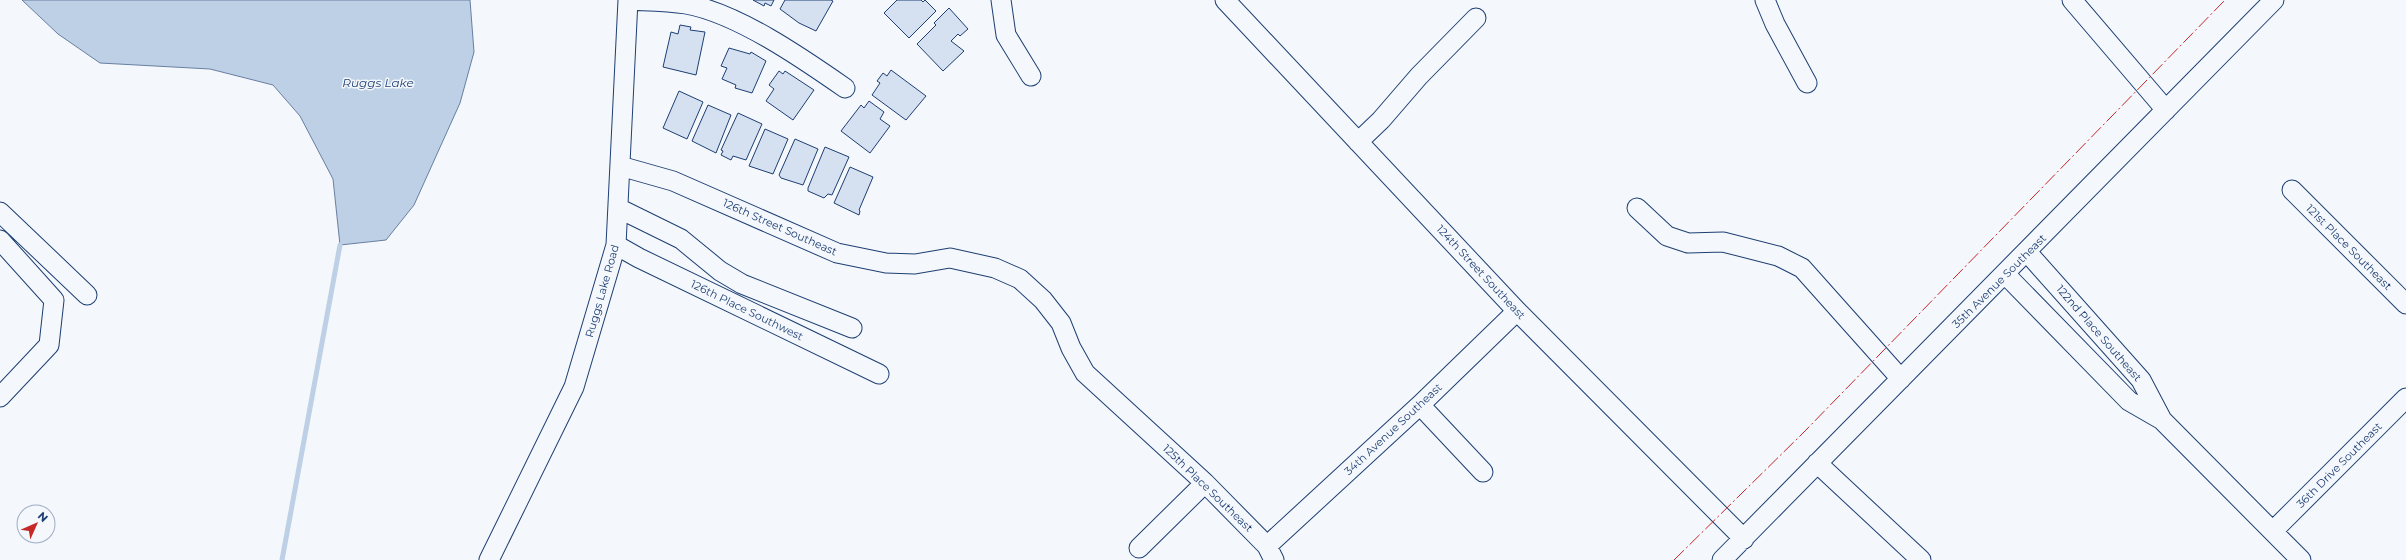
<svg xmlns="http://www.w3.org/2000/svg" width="2406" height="560" font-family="Montserrat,sans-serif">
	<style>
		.water { fill: #bed0e5; stroke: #687fa3 }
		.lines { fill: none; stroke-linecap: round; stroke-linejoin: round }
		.stream { stroke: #bed0e5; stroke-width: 5 }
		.building { fill: #d5e0f0; stroke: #1d3f73 }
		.minor-casing { stroke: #1d3f73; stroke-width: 21 }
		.minor { stroke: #f4f7fb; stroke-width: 19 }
		.power { stroke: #c62828; stroke-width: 1; stroke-dasharray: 14 3 2 3; stroke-linecap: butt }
		.labels { text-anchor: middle; stroke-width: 3; stroke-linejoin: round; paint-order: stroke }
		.street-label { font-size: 11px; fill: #1d3f73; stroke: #f4f7fb }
		.water-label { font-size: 12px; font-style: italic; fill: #1d3f73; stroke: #f4f7fb }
	</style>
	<rect width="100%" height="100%" fill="#f4f7fb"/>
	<path class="water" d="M22,0h448l4,52 -14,51 -46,102 -28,35 -46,5 -7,-66 -33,-63 -27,-31 -63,-16 -110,-6 -42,-29z"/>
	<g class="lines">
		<path class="stream" d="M282,560l58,-315"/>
	</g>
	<path class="building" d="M753,0h21l-3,6 -6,-3 -1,3z
		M785,0h46l2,1 -17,30 -17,-8 -19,-14z
		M897,0h24l2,2 2,-2 11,11 -27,27 -25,-25z
		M949,8l19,21 -8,7 -2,-2 -7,7 13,10 -21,20 -26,-27 19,-19 -2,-2z
		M680,25l11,2 -1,3 15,2 -9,43 -33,-8 8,-35 7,2z
		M729,48l21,6 1,-2 15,9 -14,32 -17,-5 1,-3 -14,-6 5,-11 -6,-2z
		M891,70l35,26 -20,24 -34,-25 8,-12 -3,-2 6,-8 4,3z
		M779,71l4,3 2,-3 29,19 -21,30 -27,-19 8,-12 -5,-4z
		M679,91l24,11 -16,37 -24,-11z
		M869,101l15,11 -4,7 10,7 -20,27 -29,-22 20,-26 3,3z
		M708,105l23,10 -15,38 -24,-12z
		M738,113l24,11 -16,36 -13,-4 -2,4 -10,-5 2,-4 -2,-1z
		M765,129l23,10 -15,35 -24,-8z
		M795,139l23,10 -15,36 -22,-7 -2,-3z
		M825,147l24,10 -17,38 -4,-1 -4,4 -16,-7v-3z
		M850,167l23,10 -14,33 1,1 -1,4 -25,-12z"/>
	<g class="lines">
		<g class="minor-casing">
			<path id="minor" d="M628,0c19,1 39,1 58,4 51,9 116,54 159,84
				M1001,0l5,35 25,41
				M1225,0l292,311 227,228
				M1765,0l10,24 32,59
				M2072,0l94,110
				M1358,142l23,-22 38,-44 57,-58
				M620,166l53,15 164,72 49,10 29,1 35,-6 45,10 25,11 23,21 18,23 10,25 14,25 120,110 62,63 7,14
				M2292,190l114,114
				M618,208l63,31 39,32 22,13 110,44
				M1637,208l30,28 21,7 35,-1 55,14 24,12 99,111
				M0,212l87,83
				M0,240l54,60 -5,45 -49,52
				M616,245l23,13 240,116
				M2027,252l114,128 21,40
				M2006,275l123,126 33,19 139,140
				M1420,405l63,67
				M1817,463l104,97
				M2273,531l133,-133
				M1267,546l153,-141 97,-94
				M1139,548l66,-65
				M489,560l85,-173 42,-142 12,-245
				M1722,560l552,-560"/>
		</g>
		<use href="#minor" class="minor"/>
		<path class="power" d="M1674,560l130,-128 421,-432"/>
	</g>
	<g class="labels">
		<g class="street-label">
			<text transform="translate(780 227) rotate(24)" y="4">126th Street Southeast</text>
			<text transform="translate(2349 247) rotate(45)" y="4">121st Place Southeast</text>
			<text transform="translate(1481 272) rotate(47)" y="4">124th Street Southeast</text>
			<text transform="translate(1999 281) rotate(-45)" y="4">35th Avenue Southeast</text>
			<text transform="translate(602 291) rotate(-74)" y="4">Ruggs Lake Road</text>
			<text transform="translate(747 310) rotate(26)" y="4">126th Place Southwest</text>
			<text transform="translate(2099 333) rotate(49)" y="4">122nd Place Southeast</text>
			<text transform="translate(1393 429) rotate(-43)" y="4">34th Avenue Southeast</text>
			<text transform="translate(2339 465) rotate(-45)" y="4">36th Drive Southeast</text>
			<text transform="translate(1208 488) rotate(44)" y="4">125th Place Southeast</text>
		</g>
		<g class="water-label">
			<text x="378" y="87">Ruggs Lake</text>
		</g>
	</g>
	<g transform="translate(36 524) rotate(45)"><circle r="19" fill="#f4f7fb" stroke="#9eadc5"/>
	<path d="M0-3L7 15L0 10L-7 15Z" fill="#c62828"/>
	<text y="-6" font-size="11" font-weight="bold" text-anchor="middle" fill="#1d3f73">N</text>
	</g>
</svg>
